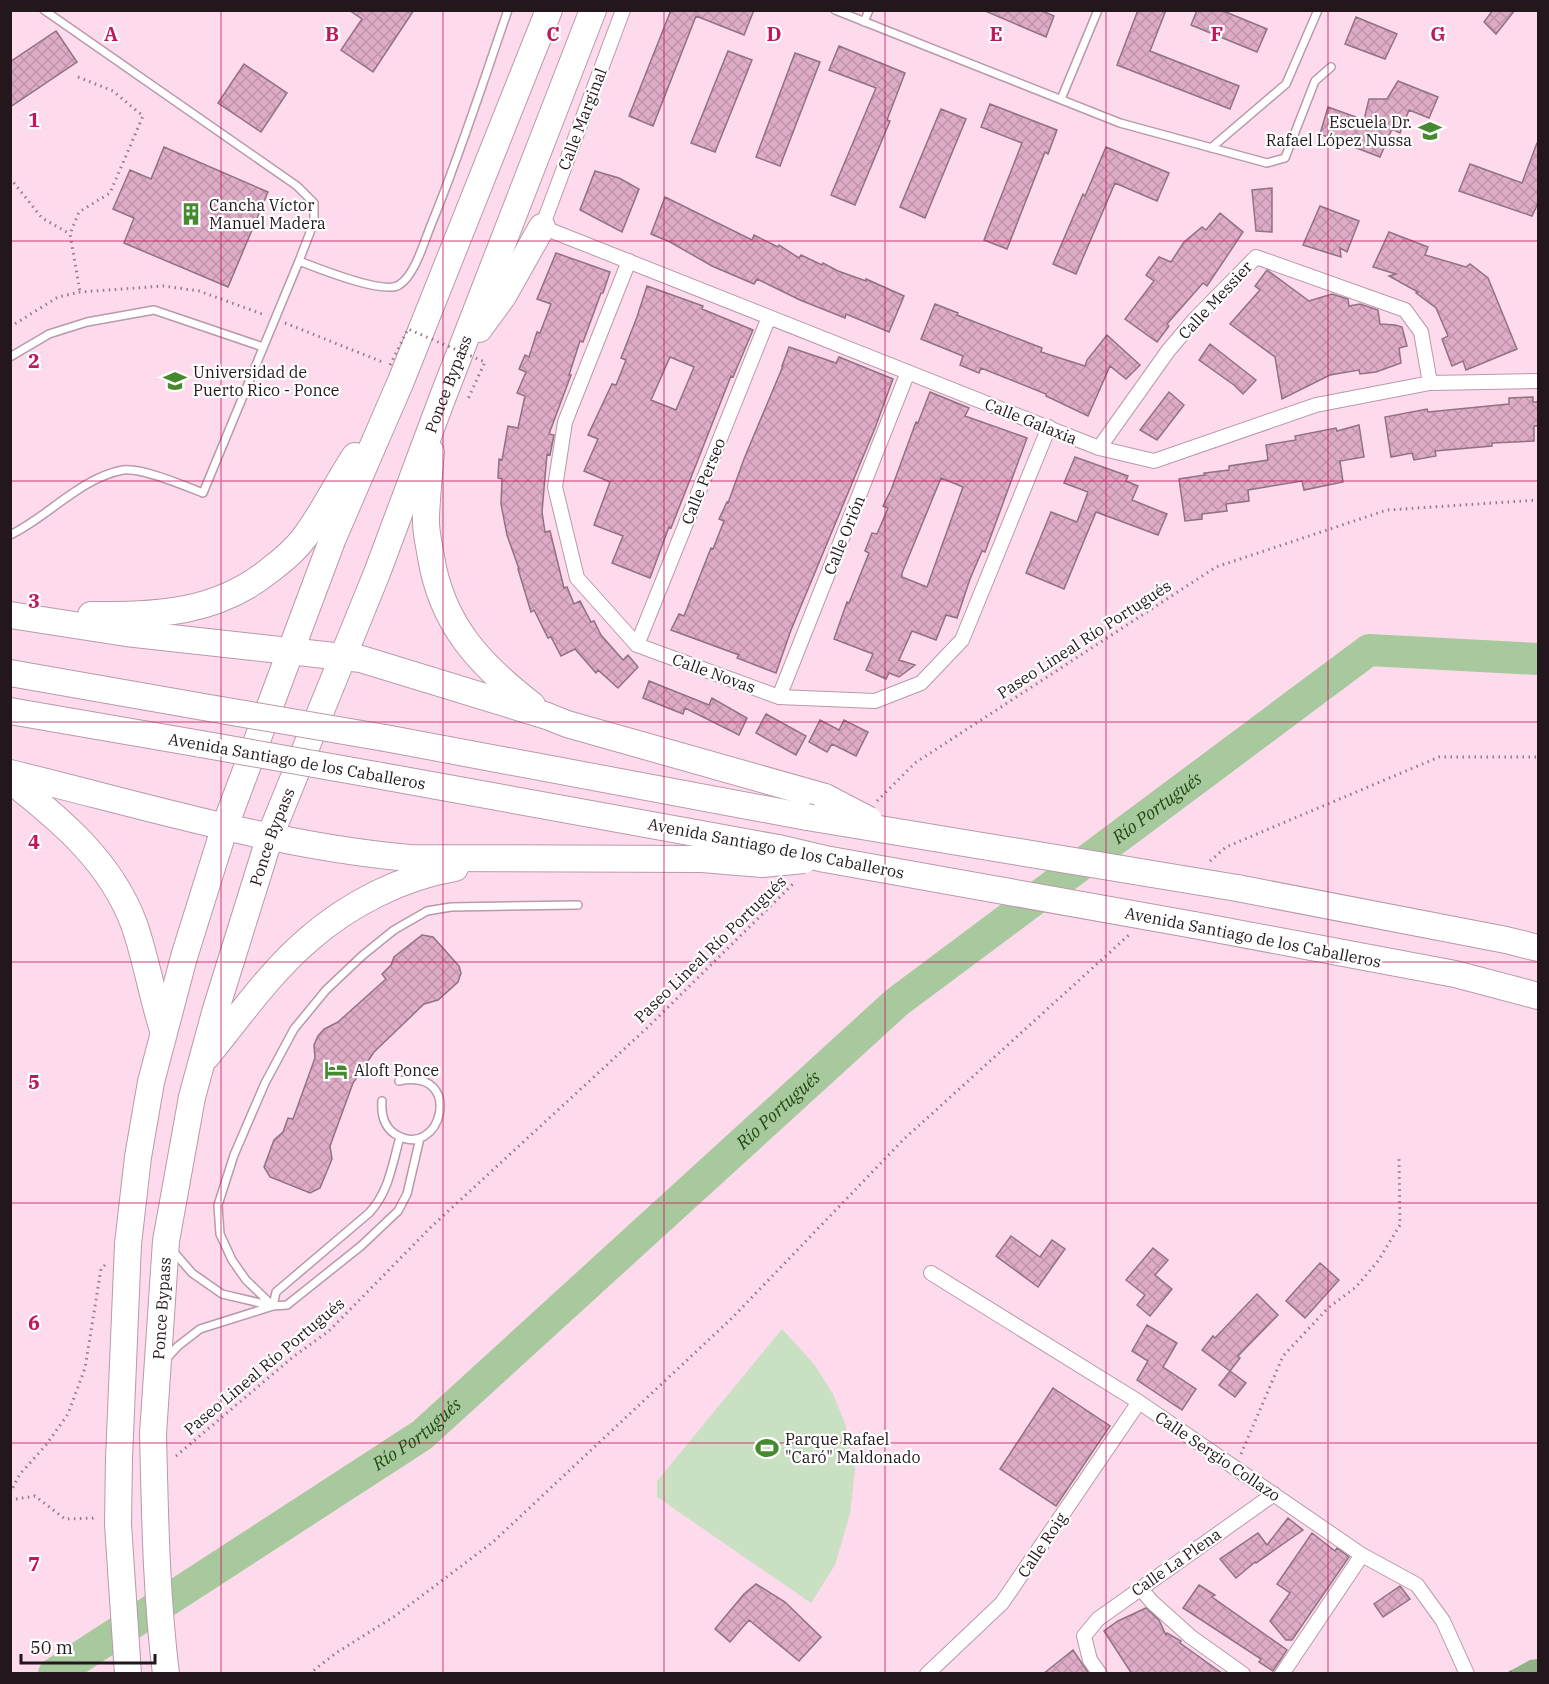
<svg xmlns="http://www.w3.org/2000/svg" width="1549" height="1684" font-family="'IBM Plex Serif',serif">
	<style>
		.forest { fill: url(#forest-firs) }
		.pitch { fill: #c9e0c3 }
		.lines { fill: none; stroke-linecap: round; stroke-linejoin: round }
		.river { stroke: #a8c99e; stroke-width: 32 }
		.building { fill: url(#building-cross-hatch); stroke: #907282; stroke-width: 1.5; fill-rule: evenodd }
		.lane-casing { stroke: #b999aa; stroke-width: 10 }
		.street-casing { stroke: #b999aa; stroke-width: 16 }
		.highway-casing { stroke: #b999aa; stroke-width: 28 }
		.path { stroke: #937c88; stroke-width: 3; stroke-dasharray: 1.5 4.5; stroke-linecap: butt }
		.lane { stroke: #fff; stroke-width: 7 }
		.street { stroke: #fff; stroke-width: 14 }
		.highway { stroke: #fff; stroke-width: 26 }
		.highway-bridge-casing { stroke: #b999aa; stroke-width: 28; stroke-linecap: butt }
		.path-bridge { stroke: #937c88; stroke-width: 3; stroke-dasharray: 1.5 4.5; stroke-linecap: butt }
		.highway-bridge { stroke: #fff; stroke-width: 26 }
		.grid { fill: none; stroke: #c2185b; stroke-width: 1.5; stroke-opacity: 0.55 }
		.labels { text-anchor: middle; stroke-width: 4.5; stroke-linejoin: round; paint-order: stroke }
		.street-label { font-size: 16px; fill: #23171d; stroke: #fff }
		.poi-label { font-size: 16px; fill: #23171d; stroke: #fff; text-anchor: start }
		.water-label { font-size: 18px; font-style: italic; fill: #1f4a0f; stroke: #fff }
		.grid-label { font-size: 20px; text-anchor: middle; font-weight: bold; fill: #c2185b; stroke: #fff; stroke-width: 4.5; stroke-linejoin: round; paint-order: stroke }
	</style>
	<defs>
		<pattern id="forest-firs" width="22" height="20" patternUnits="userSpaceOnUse" patternTransform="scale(1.5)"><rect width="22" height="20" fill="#91b288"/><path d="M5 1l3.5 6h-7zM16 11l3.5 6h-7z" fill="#76906f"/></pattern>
		<pattern id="building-cross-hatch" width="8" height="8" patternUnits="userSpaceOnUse" patternTransform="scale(1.5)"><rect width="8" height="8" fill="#dfacc7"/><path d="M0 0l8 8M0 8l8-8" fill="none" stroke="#bf93aa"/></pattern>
	</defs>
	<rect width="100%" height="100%" fill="#fddbec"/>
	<path class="forest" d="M1538,1659v14h-32l24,-13z"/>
	<path class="pitch" d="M782,1329l32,35 19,30 13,32 9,43 -5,45 -15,51 -24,38 -154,-106v-16z"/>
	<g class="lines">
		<path class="river" id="s1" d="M54,1674l368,-239 475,-433 472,-352 169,9"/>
	</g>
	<path class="building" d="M349,10h65l-41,62 -32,-22 21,-31z
		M671,10h83l-10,25 -48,-19 -43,110 -24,-10z
		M983,10h57l14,6 -8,21z
		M1138,10h28l-16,41 89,35 -9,23 -113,-44z
		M1197,10h24l46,19 -10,23 -66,-27z
		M1493,10h22l-19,24 -12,-12z
		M1356,17l41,17 -12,25 -40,-15z
		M56,31l21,31 -67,45v-45z
		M839,46l66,27 -18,47 3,1 -35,84 -24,-10 45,-107 -47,-18z
		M728,51l24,9 -37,92 -24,-9z
		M795,53l25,9 -40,104 -24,-9z
		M244,64l43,29 -26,39 -43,-29z
		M1398,81l40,16 -9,21 -20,-8 -9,23 -8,-4 -12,28 -60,-23 8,-27 36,13 5,-21h18z
		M990,104l67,26 -9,24 -3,-2 -38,97 -23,-9 38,-97 -41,-16z
		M941,109l25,10 -41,99 -25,-11z
		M1537,143h2v58l-7,15 -73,-25 11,-27 52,19z
		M164,147l104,45 -40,95 -104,-44 10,-25 -21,-9 17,-39 21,9z
		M1106,147l63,26 -12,28 -42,-18 -39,91 -23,-10 30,-70 2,2z
		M595,171l24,7 20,11 -17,43 -42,-22z
		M1272,188v44l-16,-1 -4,-41z
		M665,197l87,43 2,-5 24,12 1,-2 20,13 2,-3 21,10 1,-2 15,8 28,10v-2l38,17 -15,36 -43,-18 -1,4 -45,-18 -43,-21 -3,5 -42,-18 -42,-24 -19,-8z
		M1320,206l39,15 -12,31 -7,-4 1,9 -38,-12z
		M1220,213l23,19 -36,54 -4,-3 -36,41 2,2 -12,16 -32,-23 29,-38 -8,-6 13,-18 12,5 13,-20 18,-15 4,3z
		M1389,232l39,15 -3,8 41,12 4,-3 18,14 29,71 -51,21 -3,-9 -11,5 -10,-27 6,-3 -12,-28 -20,-15 2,-1 -29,-16 7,-2 -23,-7z
		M556,253l54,19 -7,21h-2l-18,49 -3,-1 -11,34h2l-22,59 5,1 -4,20 -3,-1 -5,58 3,20 5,-1 14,57 3,-1 7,17 6,-3 11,21 3,-1 7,14 22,25 5,-5 10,12 -20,21 -20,-18 -2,3 -21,-24 -14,7 -10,-19 -3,1 -14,-28 -3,2 -13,-43h1l-12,-34 -6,-31 1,-25 -4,-1 1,-19 3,1 6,-34 10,2 7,-32 -8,-3 9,-21 -7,-3 6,-14 4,2 8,-25 3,1 11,-29 -14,-5z
		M1267,270l42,31 23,-7 16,5 1,7 11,-2 18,6 2,14 15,1 7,2 5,19 -8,2 2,15 -25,9 -16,2 -1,-4 -29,5 -48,24 -7,-42 -45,-33 30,-34 -5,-4z
		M647,286l56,20 -1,3 51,21 -20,47 -2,-1 -60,152 -2,-1 -19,51 -38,-15 11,-27 -29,-11 16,-43 -26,-11 14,-32 -10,-4 24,-51 4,1 10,-25 -5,-2 16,-41zM670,357l24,10 -18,43 -25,-10z
		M935,304l23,9 -1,2 85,33 -1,4 44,14 2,-6 20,-25 33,30 -14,14 -16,-13 -22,50 -42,-20v-2l-65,-26 -2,5 -19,-8 3,-9 -42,-17z
		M1210,344l46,36 -13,14 -9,-9 -35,-25z
		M789,347l47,16 3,-6 54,22 -18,49 -84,202 -15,43 -39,-15 2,-3 -68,-25 8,-16 5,2 27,-68 2,1 11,-28 -5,-2 8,-17 1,1 16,-44 39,-93h-1z
		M930,392l39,16 -4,8 62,22 -42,114 -3,-1 -12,28 -13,39 -11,-3 -10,25 -24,-9 -13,29 16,5 -16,12 -10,-4 -3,6 -20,-9 7,-16 -39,-15 13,-37 2,1 20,-50 -4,-2 7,-18 5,1 11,-26 -5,-2 8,-16 25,-68 2,1zM941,478l22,9 -36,100 -25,-10v-4z
		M1169,392l15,13 -27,35 -17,-10z
		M1533,397v5h6v24h-5v15l-42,2v3l-57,5 1,5 -22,4 -2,-7 -21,4 -6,-40 42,-8 1,3 81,-8v-6z
		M1359,425l5,32 -24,4 3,21 -39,8 -2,-9 -54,9 1,11 -23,3 1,7 -25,3v5l-17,2 -6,-42 26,-4 -1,-2 25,-3v-4l39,-6 -2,-15 30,-5 -1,-4 41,-8 1,3z
		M1075,457l53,19 -2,5 12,5 -6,14 35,14 -9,21 -62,-23 -32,77 -38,-16 25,-61 26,10 11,-30 -24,-9z
		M649,681l60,24 3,-7 35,20 -8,17 -54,-27 -2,6 -40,-16z
		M766,714l40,22 -10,19 -40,-22z
		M820,720l19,10 5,-10 24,12 -12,24 -24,-12 -5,8 -18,-10z
		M422,935l11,2 26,29 2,7 -3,9 -20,18 -14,4 -50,48 -21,31 -23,63 2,13 -12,29 -10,5 -40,-16 -6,-10 10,-27 9,-8 5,-14 5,1 22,-61 -1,-13 4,-9 6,-7 14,-7 48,-43 -4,-5 9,-9 3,-8z
		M1011,1236l29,21 12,-17 13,9 -27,38 -42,-31z
		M1153,1248l15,12 -13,15 17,14 -22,27 -13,-11 8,-10 -19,-15z
		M1320,1263l19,17 -34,38 -19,-17z
		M1257,1294l21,21 -40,41 2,2 -10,13 -28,-21 11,-14 2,2z
		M1147,1325l30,18 -14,24 33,22 -14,21 -45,-30 11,-19 -16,-10z
		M1230,1371l16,12 -11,14 -16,-12z
		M1053,1388l57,38 -54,80 -56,-37z
		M1288,1518l15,12 -47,33 -1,-1 -19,16 -16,-19 38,-26 9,12z
		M1312,1533l23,18 2,-3 12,9 -57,83h-6l-16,-19 20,-28 -13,-9z
		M756,1584l29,18 36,35 -22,24 -50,-41 -19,22 -15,-13 29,-35z
		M1199,1585l16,10 -3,2 75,53 -14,21 -14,-9 2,-3 -78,-51z
		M1400,1586l10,13 -27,18 -9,-13z
		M1146,1608l13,12 7,15 1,-2 14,8 -1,2 43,31h-91l-28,-43 14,-10z
		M1073,1650l16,24h-46z"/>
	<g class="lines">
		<g class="lane-casing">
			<path id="lane" d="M44,10l253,176 17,17v19l-15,39
				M835,10l285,113 147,40 18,-5 30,-77 16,-14
				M864,22l5,-12
				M1061,99l37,-89
				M1211,148l75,-64 32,-74
				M10,357l39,-23 38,-12 67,-12 109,37
				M10,535c38,-18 70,-57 113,-65 18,-3 62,16 80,23l96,-232c18,7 85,34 100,24 16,-10 25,-43 32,-60 29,-70 52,-143 77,-215
				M382,1101c-1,13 1,25 13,33 46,29 71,-67 4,-53
				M173,1251l19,22 30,21 51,12 14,-1 74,-59 37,-35 9,-17 13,-56
				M273,1306l-27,-26 -14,-20 -12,-26 -2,-29 16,-50 31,-72 29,-54 32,-39 37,-35 31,-25 33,-19 24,-4 127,-2
				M273,1306l3,-14 93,-79c20,-21 23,-48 31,-76
				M165,1360l13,-14 22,-17 73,-23"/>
		</g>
		<g class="street-casing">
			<path id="street" d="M623,10l-81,217 557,221 55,13 162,-56 114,-22 108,-2
				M629,261l-64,161 -10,65 22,91 60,67 142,52 96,4 46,-18 41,-43 87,-213
				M1099,448l69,-97 27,-32 61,-62 149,53 16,22 9,51
				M637,645l132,-328
				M779,697l129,-325
				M931,1273l208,129 223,153 55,30 26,36 24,53
				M1140,1588l12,14 39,35 52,37
				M927,1674l75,-71 137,-201
				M1100,1674l-10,-14 -6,-24 14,-17 176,-125
				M1282,1674l80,-119"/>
		</g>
		<g class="highway-casing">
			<g id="highway">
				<path d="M479,329l24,-33 39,-69"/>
				<path d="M431,452c-2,21 -4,43 -5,64 -1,14 3,28 5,41 11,68 49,108 101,148"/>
				<path d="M10,615l116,18 235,26 186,57 20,8 258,73"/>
				<path d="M91,615c66,1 126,-2 179,-45 12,-9 25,-20 34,-32 19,-25 33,-55 51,-82"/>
				<path d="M10,673l205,36"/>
				<path d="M10,711l191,33"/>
				<path d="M385,738l422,79"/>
				<path d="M10,773c132,32 264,73 399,85l293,1 60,5"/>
				<path d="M376,775l402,73"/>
				<path d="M10,780c51,40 101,82 124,144 12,34 18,72 29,106"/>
				<path d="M1237,888l269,52 32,8"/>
				<path d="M1194,925l261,49 83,22"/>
				<path d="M207,1056c32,-39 63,-84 102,-117 40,-35 93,-62 146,-71"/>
				<path id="s2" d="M153,1434l13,-193 26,-144 24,-88 54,-173 107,-263 65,-174 151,-389"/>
				<path d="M119,1459l9,-215 10,-87 13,-75 33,-125 41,-131 108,-288 68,-157 148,-371"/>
			</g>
		</g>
		<path class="path" d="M78,77l35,14 30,25 -33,77 -31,19 -9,22 10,58
			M10,178l32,40 28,16
			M285,323l100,40
			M10,327l48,-30 22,-5 84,-6 35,5 66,24
			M877,801l38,-38 301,-196 171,-57 151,-10
			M1210,861l16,-14 213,-90h99
			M1241,1454l42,-98 45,-48 28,-21 22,-26 22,-36 -1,-66
			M176,1456l117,-99 36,-26 102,-104 216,-199 148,-146
			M10,1493l10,-19 26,-29 22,-31 17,-46 16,-99 4,-4
			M10,1500l25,-4 30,23 28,-1 3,-2
			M309,1674l27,-21 59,-37 98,-74 239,-224 171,-178 227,-206"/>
		<use href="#lane" class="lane"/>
		<use href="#street" class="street"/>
		<use href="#highway" class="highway"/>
		<g class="highway-bridge-casing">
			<path id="highway-bridge" d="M215,709l170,29
				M201,744l175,31
				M825,797l44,23
				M807,817l430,71
				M778,848l47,11 369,66
				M762,864l42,-4
				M153,1434c2,80 3,160 13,240
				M119,1459l-1,65 10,150"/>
		</g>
		<path class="path-bridge" d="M390,365l18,-36 77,33 -18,39"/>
		<use href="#highway-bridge" class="highway-bridge"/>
	</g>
	<path class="grid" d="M221,10v1664M443,10v1664M664,10v1664M885,10v1664M1106,10v1664M1328,10v1664M10,241h1528M10,481h1528M10,722h1528M10,962h1528M10,1203h1528M10,1443h1528"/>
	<defs>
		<g id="school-bare" transform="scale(1.8)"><path d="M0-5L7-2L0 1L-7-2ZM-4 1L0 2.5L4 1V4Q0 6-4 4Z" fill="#468a2f" stroke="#fff" stroke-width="2.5" paint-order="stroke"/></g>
		<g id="building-bare" transform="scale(1.8)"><path d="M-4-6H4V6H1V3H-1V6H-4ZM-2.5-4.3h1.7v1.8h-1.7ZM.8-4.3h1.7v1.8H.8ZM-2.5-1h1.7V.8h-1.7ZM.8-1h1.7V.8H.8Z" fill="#468a2f" stroke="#fff" stroke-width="2.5" paint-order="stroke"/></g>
		<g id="university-bare" transform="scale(1.8)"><path d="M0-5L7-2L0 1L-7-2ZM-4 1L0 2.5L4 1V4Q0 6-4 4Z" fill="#468a2f" stroke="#fff" stroke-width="2.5" paint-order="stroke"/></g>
		<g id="hotel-bare" transform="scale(1.8)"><path d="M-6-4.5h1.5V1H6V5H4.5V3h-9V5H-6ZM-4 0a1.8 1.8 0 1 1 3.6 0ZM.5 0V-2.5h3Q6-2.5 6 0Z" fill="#468a2f" stroke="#fff" stroke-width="2.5" paint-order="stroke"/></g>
		<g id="stadium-bare" transform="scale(1.8)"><path d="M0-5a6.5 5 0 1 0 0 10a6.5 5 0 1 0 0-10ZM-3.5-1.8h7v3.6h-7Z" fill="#468a2f" stroke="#fff" stroke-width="2.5" paint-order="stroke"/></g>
	</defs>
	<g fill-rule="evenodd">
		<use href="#school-bare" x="1430" y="131"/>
		<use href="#building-bare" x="191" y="214"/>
		<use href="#university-bare" x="175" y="381"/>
		<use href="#hotel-bare" x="336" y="1070"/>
		<use href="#stadium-bare" x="767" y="1448"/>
	</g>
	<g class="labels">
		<g class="street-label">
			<text transform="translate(582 119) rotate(-69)" y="6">Calle Marginal</text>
			<text transform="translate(1215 300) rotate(-47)" y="6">Calle Messier</text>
			<text dy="6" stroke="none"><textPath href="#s2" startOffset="1098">Ponce Bypass</textPath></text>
			<text transform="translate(1031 421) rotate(22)" y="6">Calle Galaxia</text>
			<text transform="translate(703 481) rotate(-68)" y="6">Calle Perseo</text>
			<text transform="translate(844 535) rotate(-68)" y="6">Calle Orión</text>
			<text transform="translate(1084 639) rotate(-33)" y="6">Paseo Lineal Río Portugués</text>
			<text transform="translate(714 673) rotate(20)" y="6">Calle Novas</text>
			<text transform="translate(297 761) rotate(10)" y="6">Avenida Santiago de los Caballeros</text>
			<text dy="6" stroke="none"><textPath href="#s2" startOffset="612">Ponce Bypass</textPath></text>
			<text transform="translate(776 848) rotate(11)" y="6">Avenida Santiago de los Caballeros</text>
			<text transform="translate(1253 937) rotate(11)" y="6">Avenida Santiago de los Caballeros</text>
			<text transform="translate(710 949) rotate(-44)" y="6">Paseo Lineal Río Portugués</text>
			<text dy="6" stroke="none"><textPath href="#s2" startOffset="126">Ponce Bypass</textPath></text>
			<text transform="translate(264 1366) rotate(-40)" y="6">Paseo Lineal Río Portugués</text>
			<text transform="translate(1218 1456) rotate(34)" y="6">Calle Sergio Collazo</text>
			<text transform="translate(1042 1545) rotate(-56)" y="6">Calle Roig</text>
			<text transform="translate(1176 1562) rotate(-35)" y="6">Calle La Plena</text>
		</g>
		<g class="poi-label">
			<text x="1412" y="128" text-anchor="end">Escuela Dr.<tspan x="1412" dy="18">Rafael López Nussa</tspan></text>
			<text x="209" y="211">Cancha Víctor<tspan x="209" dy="18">Manuel Madera</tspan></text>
			<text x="193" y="378">Universidad de<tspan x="193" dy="18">Puerto Rico - Ponce</tspan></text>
			<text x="354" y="1076">Aloft Ponce</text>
			<text x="785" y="1445">Parque Rafael<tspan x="785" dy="18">"Caró" Maldonado</tspan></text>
		</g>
		<g class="water-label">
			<text dy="6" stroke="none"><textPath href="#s1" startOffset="1406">Río Portugués</textPath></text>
			<text dy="6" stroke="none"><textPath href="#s1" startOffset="921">Río Portugués</textPath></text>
			<text dy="6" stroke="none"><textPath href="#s1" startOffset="435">Río Portugués</textPath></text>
		</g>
	</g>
	<g class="grid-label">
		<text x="111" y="41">A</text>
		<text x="332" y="41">B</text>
		<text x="553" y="41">C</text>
		<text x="774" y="41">D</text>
		<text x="996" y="41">E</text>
		<text x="1217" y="41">F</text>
		<text x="1438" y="41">G</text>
		<text x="34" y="127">1</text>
		<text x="34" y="368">2</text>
		<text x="34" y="608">3</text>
		<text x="34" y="849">4</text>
		<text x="34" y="1089">5</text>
		<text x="34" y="1330">6</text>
		<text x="34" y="1571">7</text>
	</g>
	<rect width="1549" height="1684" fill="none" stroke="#23171d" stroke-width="24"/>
	<path d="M21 1654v9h134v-9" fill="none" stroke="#23171d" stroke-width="3"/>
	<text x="30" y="1654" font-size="18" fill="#23171d" stroke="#ffffff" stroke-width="4.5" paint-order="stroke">50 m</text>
</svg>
